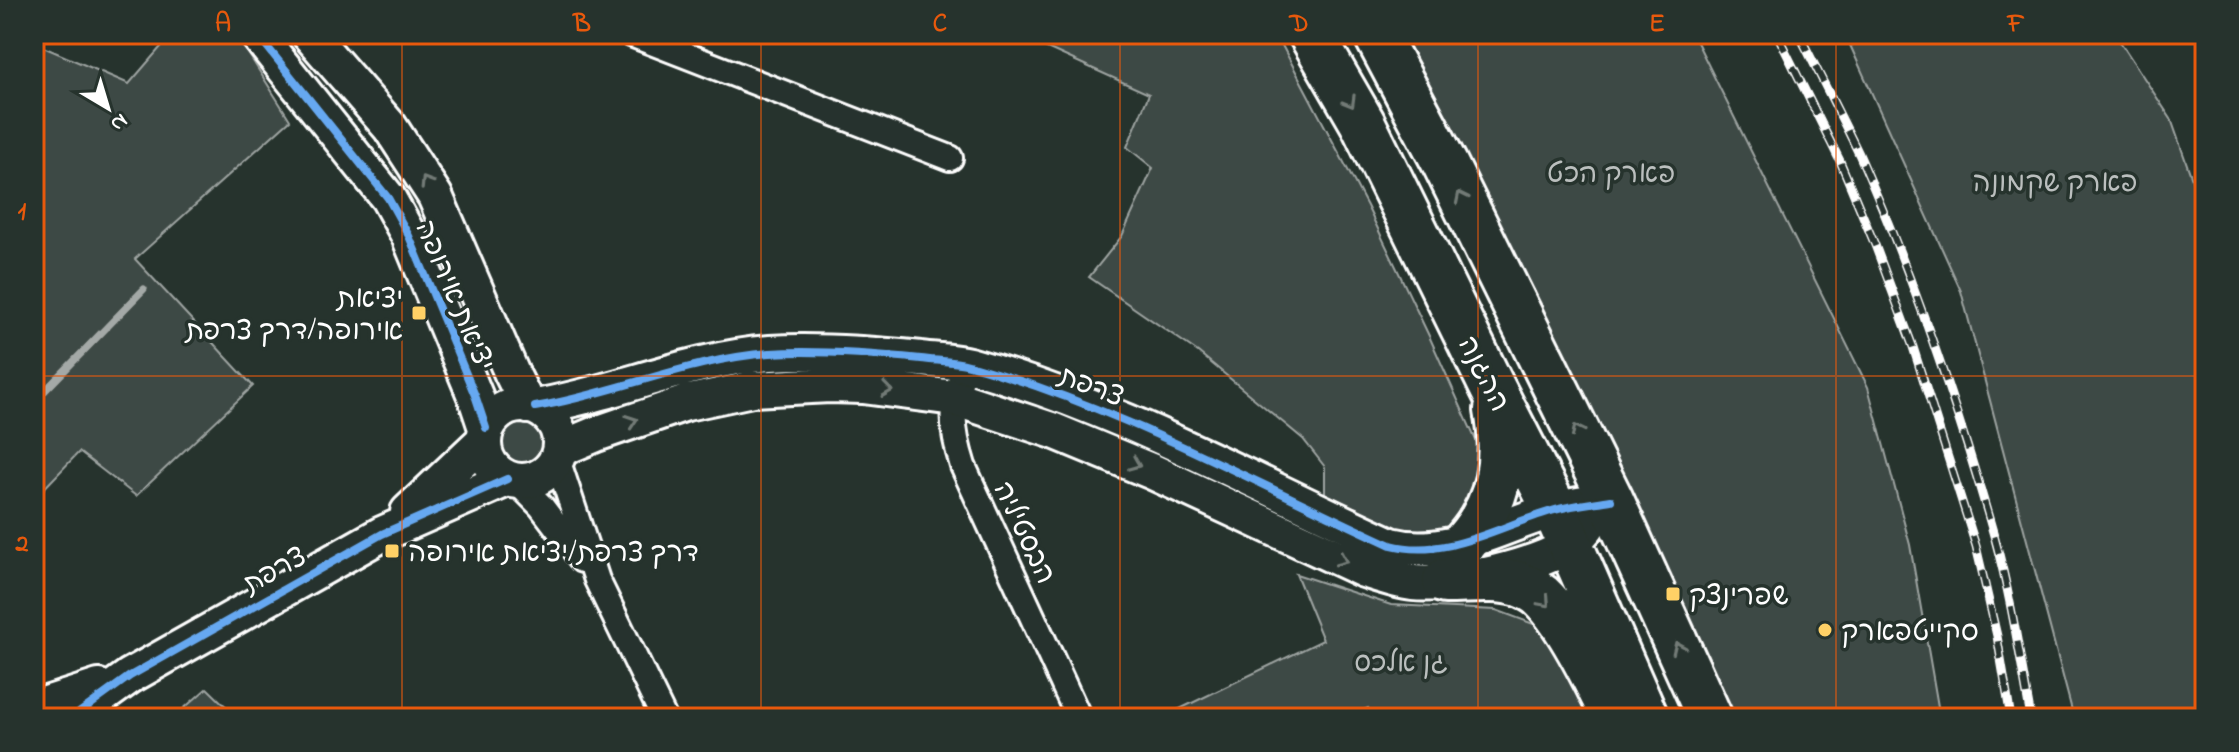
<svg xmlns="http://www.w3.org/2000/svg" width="2239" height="752" font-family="'Indie Flower','Playpen Sans Hebrew',sans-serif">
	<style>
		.green { fill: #3e4944; stroke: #9ea4a2; stroke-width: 2 }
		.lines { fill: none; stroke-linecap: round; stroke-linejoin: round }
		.stream { stroke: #a4a9a7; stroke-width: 7 }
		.street-casing { stroke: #fff; stroke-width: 30 }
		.secondary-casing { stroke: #fff; stroke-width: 40 }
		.highway-casing { stroke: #fff; stroke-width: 50 }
		.street { stroke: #26332d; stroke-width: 24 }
		.secondary { stroke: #26332d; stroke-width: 34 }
		.highway { stroke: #26332d; stroke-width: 44 }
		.rail-casing { stroke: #fff; stroke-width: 9 }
		.rail { stroke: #26332d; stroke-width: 6; stroke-dasharray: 18; stroke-linecap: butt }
		.cycleway-casing { stroke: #26332d; stroke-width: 13 }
		.cycleway { stroke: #66a8f1; stroke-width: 8 }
		.oneway { stroke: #727a76 }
		.grid { fill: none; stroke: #e8590c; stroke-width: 2; stroke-opacity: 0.55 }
		.poi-dot { fill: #ffd166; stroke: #26332d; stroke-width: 3 }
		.labels { text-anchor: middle; stroke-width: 7; stroke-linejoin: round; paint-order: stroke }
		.park-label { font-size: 28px; fill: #bbbfbe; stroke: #26332d }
		.street-label { font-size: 28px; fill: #fff; stroke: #26332d }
		.poi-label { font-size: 28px; fill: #fff; stroke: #26332d; text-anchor: start }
		.neatline { fill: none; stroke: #e8590c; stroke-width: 3 }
		.grid-label { font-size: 26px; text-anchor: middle; font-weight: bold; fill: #e8590c }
	</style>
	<rect width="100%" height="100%" fill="#26332d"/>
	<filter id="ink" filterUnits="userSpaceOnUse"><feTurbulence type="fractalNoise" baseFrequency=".0125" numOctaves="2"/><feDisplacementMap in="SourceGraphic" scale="16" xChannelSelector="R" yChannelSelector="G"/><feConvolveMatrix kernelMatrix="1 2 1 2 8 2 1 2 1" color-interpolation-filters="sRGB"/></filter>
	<g filter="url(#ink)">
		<path class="green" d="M172,34h64l54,86 -155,139 118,127 -117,110 -57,-44 -45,47v-456l95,41z
			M1016,34h260l91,172 62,130 54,120 -13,56 -36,26 -27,2 -82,-36v-37l-22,-28 -105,-87 -109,-75 33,-41 31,-68 -26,-21 22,-53z
			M1393,34h300l175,353 42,158 30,173h-207l-101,-210z
			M1845,34h270l56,85 34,97v502h-131l-113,-427z
			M498 442a22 22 0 1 1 44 0a22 22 0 1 1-44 0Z
			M1296,574l95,31 105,5 43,16 52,77 6,15h-224l-5,-10 -21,10h-186l162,-78z
			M207,688l31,30h-65z"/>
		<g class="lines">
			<path class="stream" d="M34,402l110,-113"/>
			<g class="street-casing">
				<path id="street" d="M631,34l319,124
					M966,364c-15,42 -17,58 -3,102l116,252
					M557,459l40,121 67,138
					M517,482l24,24 41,54"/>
			</g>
			<g class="secondary-casing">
				<path id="secondary" d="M257,34l131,164 21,38 67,162 10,30
					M309,34l81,93 45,69 77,178 16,32
					M484 443a38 38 0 1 1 76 0a38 38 0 1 1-76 0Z
					M535,407c79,-13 154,-48 235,-54 50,-3 101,1 151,6 15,2 33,2 48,6 148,41 283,117 422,180 57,15 111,-21 164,-35 18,-5 38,-7 56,-10
					M560,449l36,-15 90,-31 66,-14 78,-4 33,1 91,12 100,33 99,41 211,98c16,5 32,11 49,13 39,4 123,-17 156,-38 7,-4 12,-12 18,-18
					M408,512l75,-71
					M34,708l65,-21
					M72,718l58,-42 252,-142 125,-55"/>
			</g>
			<g class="highway-casing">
				<path id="highway" d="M1311,34l51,88 132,269 61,119 91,208
					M1376,34l69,130 166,336 99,218
					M1466,541c34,-39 40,-82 31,-131
					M1445,581c25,0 51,-4 74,3 8,3 16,7 22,12 27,25 57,88 73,122"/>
			</g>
			<use href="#street" class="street"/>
			<use href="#secondary" class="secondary"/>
			<use href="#highway" class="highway"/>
			<g class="rail-casing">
				<path id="rail" d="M1777,34l63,127 35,84 38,102 63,199 21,90 14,82
					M1799,34c20,40 41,80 60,120 55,124 99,255 136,385 16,58 25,119 36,179"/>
			</g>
			<use href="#rail" class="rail"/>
			<g class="cycleway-casing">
				<path id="cycleway" d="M257,34l131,164 21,38 67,162 10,30
					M535,407c79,-13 154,-48 235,-54 50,-3 101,1 151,6 15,2 33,2 48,6 148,41 283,117 422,180 57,15 111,-21 164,-35 18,-5 38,-7 56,-10
					M72,718l58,-42 252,-142 125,-55"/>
			</g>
			<use href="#cycleway" class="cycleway"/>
		</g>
		<defs><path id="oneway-chevron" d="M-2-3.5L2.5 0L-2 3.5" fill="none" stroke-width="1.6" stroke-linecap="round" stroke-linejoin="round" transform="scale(2)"/></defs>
		<g class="oneway">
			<use href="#oneway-chevron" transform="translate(1350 102) rotate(60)"/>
			<use href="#oneway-chevron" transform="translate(426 182) rotate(-122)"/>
			<use href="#oneway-chevron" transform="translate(1461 197) rotate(-116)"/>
			<use href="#oneway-chevron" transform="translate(887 390) rotate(8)"/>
			<use href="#oneway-chevron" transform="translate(632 421) rotate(-19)"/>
			<use href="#oneway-chevron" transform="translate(1577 430) rotate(-116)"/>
			<use href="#oneway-chevron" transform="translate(1135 464) rotate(22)"/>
			<use href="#oneway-chevron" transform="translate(1342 560) rotate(24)"/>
			<use href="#oneway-chevron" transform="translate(1545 602) rotate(48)"/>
			<use href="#oneway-chevron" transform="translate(1678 647) rotate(-114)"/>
		</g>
	</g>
	<path class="grid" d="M402,34v684M761,34v684M1120,34v684M1478,34v684M1836,34v684M34,376h2171"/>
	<g class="poi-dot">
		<rect x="411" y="305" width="16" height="16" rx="4"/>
		<rect x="384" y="543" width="16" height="16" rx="4"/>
		<rect x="1665" y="586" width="16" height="16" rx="4"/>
		<circle cx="1825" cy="630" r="8"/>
	</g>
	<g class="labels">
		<g class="park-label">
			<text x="1611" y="182">פארק הכט</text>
			<text x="2055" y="191">פארק שקמונה</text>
			<text x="1401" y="671">גן אלכס</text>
		</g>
		<g class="street-label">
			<text transform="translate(456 295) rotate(67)" y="10">יציאת אירופה</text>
			<text transform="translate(1485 373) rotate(63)" y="10">ההגנה</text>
			<text transform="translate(1092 385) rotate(21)" y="10">צרפת</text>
			<text transform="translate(1026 532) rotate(65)" y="10">הבסטיליה</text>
			<text transform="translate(274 569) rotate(-29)" y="10">צרפת</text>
		</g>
		<g class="poi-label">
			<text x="403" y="307" text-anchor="end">יציאת<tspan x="403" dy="32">אירופה/דרך צרפת</tspan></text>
			<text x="408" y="561">דרך צרפת/יציאת אירופה</text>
			<text x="1689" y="604">שפרינצק</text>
			<text x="1841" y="640">סקייטפארק</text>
		</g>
	</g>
	<rect width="2239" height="752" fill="none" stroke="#26332d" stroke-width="88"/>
	<g transform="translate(108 108) rotate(142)" stroke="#26332d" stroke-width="6" paint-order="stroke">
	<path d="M0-6L14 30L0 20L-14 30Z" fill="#ffffff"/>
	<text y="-12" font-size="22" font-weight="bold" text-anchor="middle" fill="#ffffff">N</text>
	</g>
	<rect x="44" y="44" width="2151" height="664" class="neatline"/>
	<g class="grid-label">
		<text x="223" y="31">A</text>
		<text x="582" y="31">B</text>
		<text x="940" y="31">C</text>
		<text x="1299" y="31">D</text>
		<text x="1657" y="31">E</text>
		<text x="2016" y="31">F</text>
		<text x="22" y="219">1</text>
		<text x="22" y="551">2</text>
	</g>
</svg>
